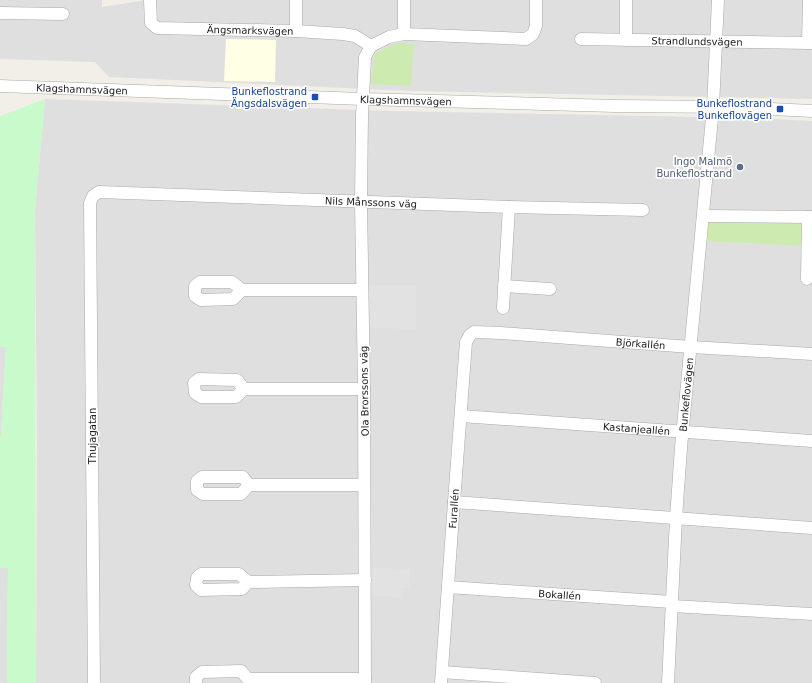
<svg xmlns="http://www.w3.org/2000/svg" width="812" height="683" font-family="'DejaVu Sans',sans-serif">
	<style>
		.residential { fill: #e0dfdf }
		.education { fill: #ffffe5 }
		.grass { fill: #cdebb0 }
		.park { fill: #c8facc }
		.parking { fill: #e2e2e2 }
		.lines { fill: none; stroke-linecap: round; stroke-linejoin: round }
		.minor-casing { stroke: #a9a9a9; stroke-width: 13 }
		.minor { stroke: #fff; stroke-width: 12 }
		.transit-dot { fill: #1a4fb4; stroke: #fff; stroke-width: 1.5 }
		.service-dot { fill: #5c6f8a; stroke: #fff; stroke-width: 1.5 }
		.labels { text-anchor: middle; stroke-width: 3.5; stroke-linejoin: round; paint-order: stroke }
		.street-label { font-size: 10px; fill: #222; stroke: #fff }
		.transit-label { font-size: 10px; fill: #164399; stroke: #fff; text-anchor: end }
		.service-label { font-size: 10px; fill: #4e5e75; stroke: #fff; text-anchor: end }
	</style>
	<rect width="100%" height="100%" fill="#f2efe9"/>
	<path class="residential" d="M0,0h102v7l44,-7h666v99l-402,-8 -301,-14 -14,-15 -95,-3z
		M45,99l348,12 356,7 63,3v562h-776l1,-239 -2,-234z
		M0,347h6l-5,88h-1z
		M0,568h8l-1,115h-7z"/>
	<path class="education" d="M226,39l50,1 -1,42 -51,-1z"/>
	<path class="grass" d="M398,43l16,1 -3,42 -40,-2 4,-31z
		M708,221l93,1 2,24 -95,-5z"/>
	<path class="park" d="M45,99l-10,111 1,473h-29l1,-115h-8v-133h1l5,-88h-6v-231z"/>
	<path class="parking" d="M368,285h48v44l-49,-1z
		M370,568l40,1 -1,19h-8v9l-32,-1z"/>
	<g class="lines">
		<g class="minor-casing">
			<g id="minor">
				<path id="s1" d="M150,0l1,23 6,5 139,3 47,3 12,2 16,10"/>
				<path d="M296,0v31"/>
				<path d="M404,0v34"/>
				<path d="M0,13l63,1"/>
				<path id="s2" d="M581,39l231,4"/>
				<path d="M626,40v-40"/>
				<path d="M808,43l1,-43"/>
				<path id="s3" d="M0,86l363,13 252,7 117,1 80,4"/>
				<path d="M704,216l108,1"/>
				<path d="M807,279l1,-62"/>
				<path d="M504,286l46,3"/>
				<path d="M242,290l-9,9 -32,1 -6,-4v-10l5,-4h32l10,8h120"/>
				<path d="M503,308l6,-101"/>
				<path d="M244,389l-8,8h-35l-6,-4 -1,-10 5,-4 38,1 7,9h120"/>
				<path id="s4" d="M461,416l351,25"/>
				<path d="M249,485l-8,9h-38l-6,-4v-9l5,-4h41l6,8h115"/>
				<path d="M454,502l358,26"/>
				<path d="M248,582l-6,7 -41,1 -5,-5 1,-7 4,-4h38l9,8 117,-2"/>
				<path id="s5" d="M448,587l224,15"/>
				<path d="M672,606l140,8"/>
				<path d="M442,672l153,11"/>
				<path id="s6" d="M94,683l-4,-480 3,-7 6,-4 410,15 134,3"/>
				<path d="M196,683v-6l6,-5 39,-1 7,8h117"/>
				<path d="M365,683l-1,-294 -3,-187 1,-86 3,-59 6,-11 18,-9 15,-3 122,5 7,-5 3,-8v-26"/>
				<path id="s7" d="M441,683l13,-181 12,-160 4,-7 4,-3 27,1 190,14 121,7"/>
				<path id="s8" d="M668,683l8,-165 5,-70 32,-341 5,-107"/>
			</g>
		</g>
		<use href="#minor" class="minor"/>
	</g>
	<g class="transit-dot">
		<rect x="311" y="93" width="8" height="8" rx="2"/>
		<rect x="776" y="105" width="8" height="8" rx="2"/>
	</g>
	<circle class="service-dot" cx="740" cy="167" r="4"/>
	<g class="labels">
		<g class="street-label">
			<text dy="4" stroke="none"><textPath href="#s1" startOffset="124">Ängsmarksvägen</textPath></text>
			<text dy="4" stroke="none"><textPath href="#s2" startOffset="116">Strandlundsvägen</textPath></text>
			<text dy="4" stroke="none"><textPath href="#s3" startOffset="82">Klagshamnsvägen</textPath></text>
			<text dy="4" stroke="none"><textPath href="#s3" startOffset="406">Klagshamnsvägen</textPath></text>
			<text dy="4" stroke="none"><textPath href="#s6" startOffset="767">Nils Månssons väg</textPath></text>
			<text dy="4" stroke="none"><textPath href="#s7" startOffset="522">Björkallén</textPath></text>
			<text transform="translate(364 391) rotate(-91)" y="4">Ola Brorssons väg</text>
			<text dy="4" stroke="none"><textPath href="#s8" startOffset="289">Bunkeflovägen</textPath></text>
			<text dy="4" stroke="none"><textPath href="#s4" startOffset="176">Kastanjeallén</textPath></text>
			<text transform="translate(92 436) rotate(-90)" y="4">Thujagatan</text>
			<text dy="4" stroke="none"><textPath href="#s7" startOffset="175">Furallén</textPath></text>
			<text dy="4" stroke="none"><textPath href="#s5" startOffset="112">Bokallén</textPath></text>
		</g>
		<g class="transit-label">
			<text x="307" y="95">Bunkeflostrand<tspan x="307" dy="12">Ängsdalsvägen</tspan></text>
			<text x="772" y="107">Bunkeflostrand<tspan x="772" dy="12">Bunkeflovägen</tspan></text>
		</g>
		<g class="service-label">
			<text x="732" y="165">Ingo Malmö<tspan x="732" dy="12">Bunkeflostrand</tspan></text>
		</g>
	</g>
</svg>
